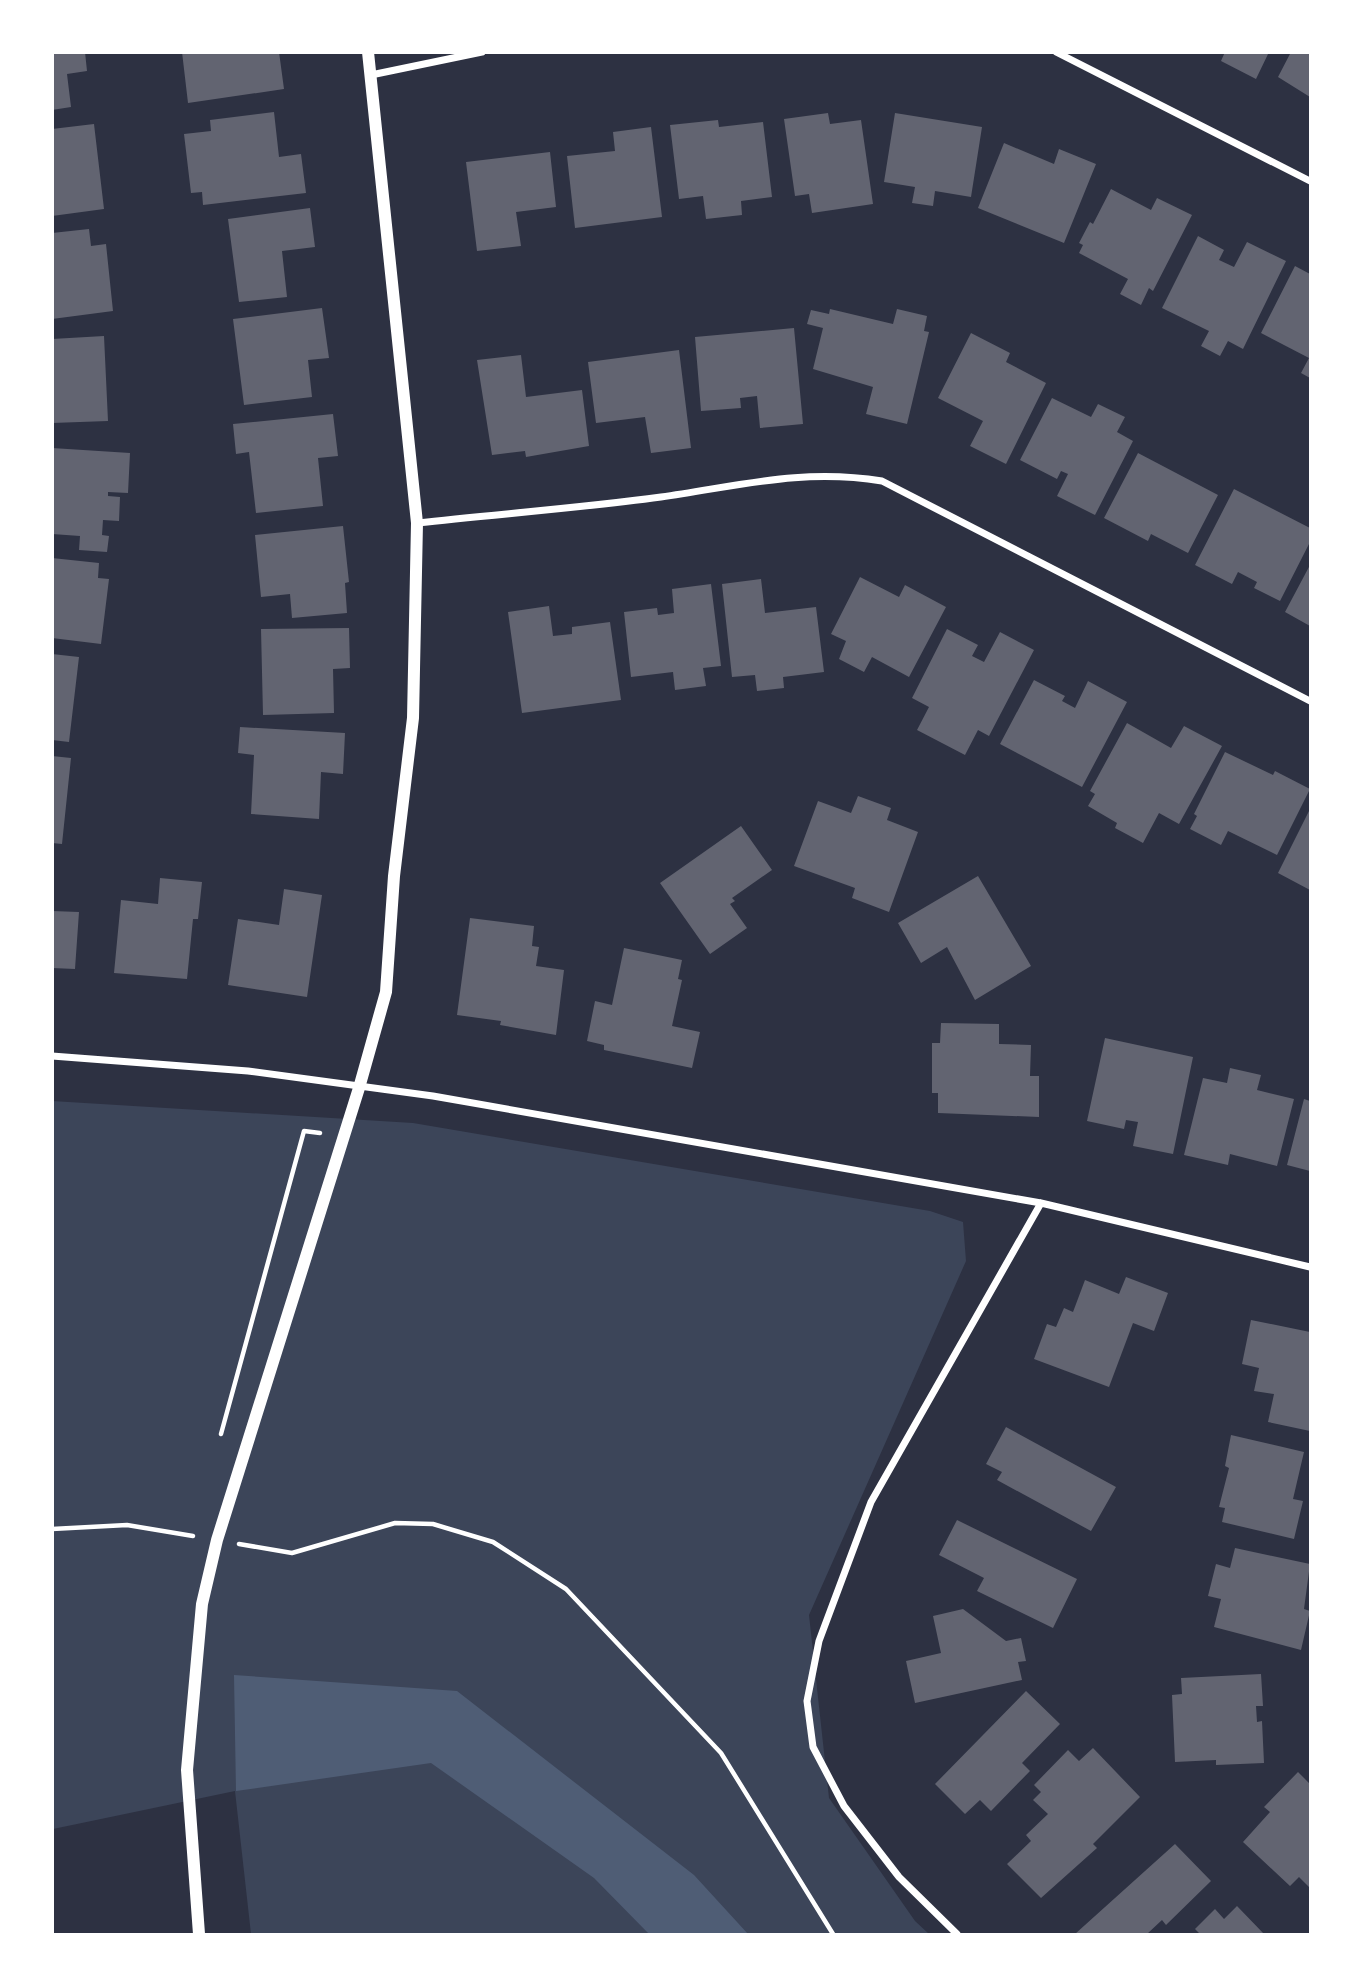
<svg xmlns="http://www.w3.org/2000/svg" width="1363" height="1987" font-family="'DM Sans',sans-serif">
	<style>
		.green { fill: #3c4559 }
		.water { fill: #4f5d75 }
		.building { fill: #626471 }
		.lines { fill: none; stroke-linecap: round; stroke-linejoin: round }
		.path { stroke: #fff; stroke-width: 4.5 }
		.minor { stroke: #fff; stroke-width: 7 }
		.tertiary { stroke: #fff; stroke-width: 12 }
	</style>
	<rect width="100%" height="100%" fill="#2d3142"/>
	<path class="green" d="M52,1101l361,22 517,88 33,11 3,39 -157,354 20,183 86,123 14,13h-678l-16,-143 -182,38z"/>
	<path class="water" d="M234,1675l223,16 237,184 54,59h-99l-55,-56 -163,-115 -195,28z"/>
	<path class="building" d="M52,52h33l2,19 -20,3 4,33 -19,3z
		M182,52h97l5,37 -96,14z
		M1225,52h44l-13,27 -35,-18z
		M1291,52h19v45l-32,-20z
		M274,112l5,45 22,-3 5,39 -103,12 -1,-13 -11,1 -7,-59 27,-3 -1,-11z
		M828,113l2,11 31,-4 12,84 -61,9 -3,-19 -14,2 -11,-77z
		M895,113l87,14 -11,70 -36,-6 -2,15 -21,-3 3,-16 -31,-5z
		M718,120l1,7 44,-5 9,75 -31,4 1,14 -36,4 -3,-23 -24,3 -9,-74z
		M94,124l10,85 -52,7v-87z
		M651,127l11,90 -87,11 -8,-72 48,-5 -2,-19z
		M1004,143l50,21 5,-15 37,15 -32,79 -86,-35z
		M550,152l6,55 -40,5 5,34 -44,5 -11,-89z
		M1111,189l40,21 6,-12 35,17 -39,76 -4,-3 -8,17 -21,-11 8,-15 -49,-26 4,-8 -4,-2 11,-21 3,2z
		M310,208l5,39 -33,4 5,46 -48,5 -11,-83z
		M89,229l2,17 15,-2 7,67 -61,8v-86z
		M1198,236l26,14 -5,10 15,7 13,-25 39,19 -43,88 -15,-8 -8,15 -19,-10 8,-15 -47,-23z
		M1295,266l15,8v104l-9,-5 8,-15 -48,-25z
		M322,308l7,50 -21,2 4,37 -68,8 -11,-86z
		M830,309l63,15 4,-15 30,7 -3,15 5,1 -22,92 -41,-10 7,-27 -60,-18 10,-41 -16,-4 4,-14 18,4z
		M794,328l9,96 -43,4 -3,-32 -17,2 1,10 -40,3 -6,-74z
		M971,333l39,20 -4,9 40,21 -40,81 -36,-18 13,-25 -45,-23z
		M104,336l4,85 -56,2v-84z
		M679,350l12,98 -40,5 -6,-36 -49,6 -8,-61z
		M521,355l5,42 56,-7 7,56 -63,11 -1,-6 -33,4 -15,-95z
		M1052,398l39,19 7,-13 27,13 -8,15 16,9 -38,74 -38,-19 11,-22 -7,-3 -4,8 -37,-19z
		M333,414l5,42 -20,2 5,48 -67,7 -7,-61 -13,2 -3,-30z
		M52,448l78,5 -2,40 -20,-1v4l12,1 -1,24 -16,-1 -1,15 7,1 -2,16 -28,-2 1,-14 -28,-2z
		M1138,453l80,42 -30,58 -37,-19 -3,7 -44,-23z
		M1234,489l76,39v14l-30,59 -26,-13 3,-6 -19,-10 -6,12 -37,-19z
		M343,526l6,56 -4,1 2,30 -55,5 -2,-24 -29,3 -6,-62z
		M52,558l47,5 -1,15 11,1 -8,65 -49,-6z
		M1310,565v61l-25,-14z
		M860,577l39,20 6,-12 41,22 -37,70 -37,-20 -8,15 -25,-13 7,-18 -15,-7z
		M761,579l4,34 51,-6 8,65 -41,5 1,11 -27,3 -2,-16 -23,2 -10,-93z
		M711,584l10,82 -18,2 3,18 -31,4 -2,-18 -42,5 -7,-65 33,-4 1,7 16,-2 -2,-24z
		M549,606l4,30 19,-2v-7l38,-5 11,78 -99,13 -14,-101z
		M349,628l1,40 -17,1 1,44 -71,2 -2,-86z
		M947,629l31,16 -6,11 12,6 16,-30 34,18 -45,86 -11,-6 -13,25 -48,-25 12,-23 -17,-9z
		M52,654l27,3 -10,85 -17,-2z
		M1034,680l31,16 -3,5 13,7 13,-27 39,21 -45,85 -82,-43z
		M1127,723l44,25 13,-22 38,20 -43,78 -20,-11 -16,30 -28,-15 2,-5 -29,-17 7,-12 -5,-3z
		M240,727l105,6 -2,41 -22,-2 -2,47 -68,-5 3,-59 -16,-2z
		M1225,752l48,23 2,-4 35,18 -33,66 -49,-24 -7,14 -31,-16 7,-13 -3,-2z
		M52,756l19,2 -9,86 -10,-1z
		M858,796l33,12 -4,12 31,12 -29,80 -37,-14 3,-10 -61,-22 24,-65 33,12z
		M1310,809v81l-32,-17z
		M741,826l31,44 -40,28 3,3 -5,3 17,24 -37,26 -50,-71z
		M978,876l53,90 -56,34 -28,-53 -26,16 -23,-40z
		M160,878l42,4 -4,37h-5l-6,60 -73,-6 7,-73 37,4z
		M284,889l38,6 -15,102 -79,-12 10,-66 41,6z
		M52,911l27,1 -4,57 -23,-1z
		M470,918l64,8 -2,20 7,1 -3,19 28,4 -8,65 -56,-10 1,-4 -44,-6z
		M624,948l58,12 -4,19 4,1 -10,46 28,6 -8,36 -88,-18v-5l-17,-4 8,-40 17,4z
		M941,1023l58,1v20l32,1 -1,31h9v41l-101,-4v-20h-6v-50h8z
		M1105,1038l88,19 -20,97 -40,-8 5,-24 -12,-2 -2,9 -37,-8z
		M1230,1068l31,7 -4,15 37,9 -17,67 -47,-12 -2,11 -44,-10 19,-77 24,5z
		M1304,1099l6,2v70l-23,-6z
		M1126,1277l42,16 -14,38 -21,-8 -24,64 -75,-28 13,-35 9,3 8,-19 9,4 12,-32 34,14z
		M1251,1320l59,12v99l-42,-9 6,-28 -20,-3 5,-23 -17,-4z
		M1006,1427l110,60 -25,44 -94,-51 5,-8 -16,-8z
		M1231,1435l73,17 -11,47 10,2 -9,38 -72,-17 3,-14 -6,-1 10,-39 -4,-2z
		M957,1520l120,59 -24,49 -76,-37 7,-13 -45,-23z
		M1235,1548l75,16 -6,45 6,2 -9,39 -87,-23 7,-28 -13,-3 8,-32 14,4z
		M963,1609l43,32 15,-3 5,23 -8,1 4,18 -107,23 -9,-42 35,-8 -8,-37z
		M1261,1674l2,32h-7l1,16 5,-1 2,42 -48,2v-5l-41,2 -3,-67 10,-1 -1,-16z
		M1026,1691l34,33 -38,39 8,8 -39,40 -11,-11 -15,14 -30,-30z
		M1093,1748l47,49 -47,47 4,4 -56,50 -34,-34 24,-23 -5,-6 22,-21 -15,-14 8,-8 -7,-7 34,-35 11,11z
		M1298,1772l12,12 -1,103 -10,-10 -9,9 -47,-44 27,-30 -6,-5z
		M1175,1844l36,37 -45,44 -4,-5 -15,14h-72z
		M1237,1906l27,28h-64l-5,-5 20,-20 9,10z"/>
	<g class="lines">
		<path class="path" d="M221,1434l83,-303 16,2
			M52,1529l75,-4 66,11
			M239,1544l53,9 103,-30 38,1 60,18 73,47 155,164 112,181"/>
		<path class="minor" d="M1056,52l254,129
			M371,75l111,-23
			M417,523c81,-9 163,-15 244,-26 78,-11 141,-29 221,-16l428,220
			M52,1056l196,15 185,25 608,107 269,64
			M957,1934l-58,-57 -55,-71 -31,-59 -6,-46 12,-60 52,-139 170,-299"/>
		<path class="tertiary" d="M199,1934l-12,-164 15,-166 15,-64 142,-452 27,-96 8,-116 19,-158 4,-195 -49,-471"/>
	</g>
	<rect width="1363" height="1987" fill="none" stroke="#ffffff" stroke-width="108"/>
</svg>
